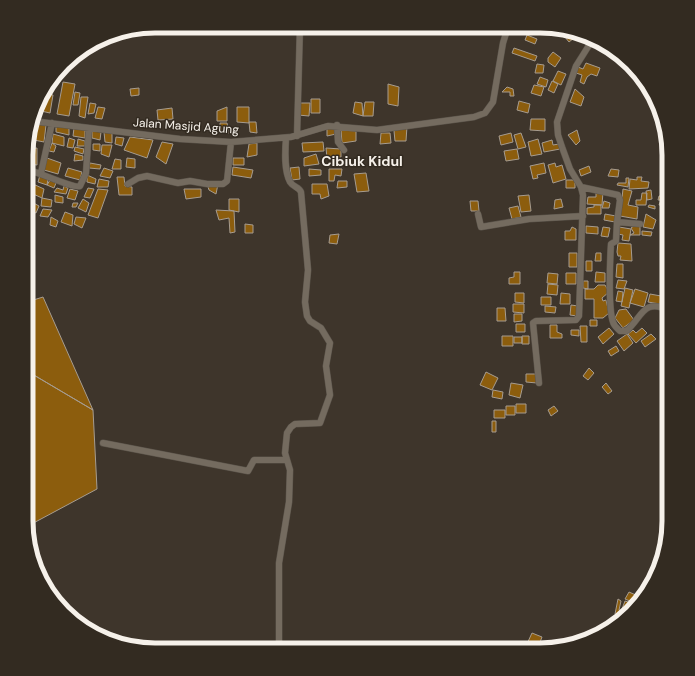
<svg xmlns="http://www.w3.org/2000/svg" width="695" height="676" font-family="'DM Sans',sans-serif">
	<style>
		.building { fill: #8c5d0d; stroke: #a69c90 }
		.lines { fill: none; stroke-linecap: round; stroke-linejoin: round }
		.street-casing { stroke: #5b544b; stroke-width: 7 }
		.street { stroke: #746b5f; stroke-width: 6 }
		.labels { text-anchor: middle; stroke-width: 3; stroke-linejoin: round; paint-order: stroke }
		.street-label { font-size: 12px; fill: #f6f1ea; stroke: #332b21 }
		.quarter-label { font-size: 14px; font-weight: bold; fill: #f6f1ea; stroke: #332b21 }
		.rim { fill: none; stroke: #f6f1ea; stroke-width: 5 }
	</style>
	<rect width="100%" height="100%" fill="#3e352b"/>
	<path class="building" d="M570,33l4,5 -5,4 -4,-5z
		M527,35l10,4 -2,5 -10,-4z
		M514,48l23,8 -2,5 -23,-8z
		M553,52l8,6 -6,9 -7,-5v-4z
		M586,63l14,5 -3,8 -6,-2 -4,3 -3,7 -4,-2 2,-7 -6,-2 2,-6 5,2z
		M537,64l7,1 -1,8h-8z
		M558,71l8,3 -5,11 -8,-4z
		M540,77l8,3 -2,7 -9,-3z
		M552,81l6,3 -4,9 -6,-3z
		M63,82l12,2 -6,32 -12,-2z
		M388,84l11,3 -1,19 -10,-2z
		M534,85l10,2 -3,9 -10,-3z
		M507,87l6,2 1,7h-4v-4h-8z
		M139,88v7l-8,1 -1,-7z
		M575,89l9,8 -3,9 -11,-4z
		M75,92l5,1 -2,12h-5z
		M44,93l9,2 -3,18 -9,-2z
		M81,97h7l-3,21 -6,-2z
		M311,99h9v14h-9z
		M519,101l11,3 -2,9 -11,-3z
		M355,102l7,1 1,13 -10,-3z
		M365,102h9l-1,14h-10z
		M90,103l6,1 -2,9 -6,1z
		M299,103h11l-1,13 -11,-1z
		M98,107l7,1 -3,11 -7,-1z
		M227,107v14h-10v-10z
		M237,107h12v16l-12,-1z
		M172,108l1,11 -15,1 -1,-10z
		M531,119h14v12l-15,-1z
		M249,122h7l1,11 -7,-1z
		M220,123h7l2,10h-9z
		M35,124l11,1 -2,17 -15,-3z
		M56,126l13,1v8l-13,-3z
		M336,126v8l-9,2v-9z
		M407,126l-1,15h-11l-1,-10z
		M74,128l11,1v9l-12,-2z
		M92,130l9,2 -1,8 -8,-2z
		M341,130l15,1v10l-14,2z
		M577,130l3,11 -4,4 -8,-10z
		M104,132l8,1v10l-7,-1z
		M381,133h9l1,10 -11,1z
		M511,133l2,9 -12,3 -2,-9z
		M521,133l5,14 -8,2 -4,-14z
		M53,134l11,3v9l-12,-3z
		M116,137l8,1 -2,8 -7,-2z
		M130,137l23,3 -6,18 -23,-8z
		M69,138l6,2 -2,8 -6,-1z
		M78,139l7,2v5h-8z
		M538,139l4,15 -11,2 -3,-14z
		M552,140l1,5 6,-1 1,5 -16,3 -2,-9z
		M162,142l11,2 -7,20 -10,-7z
		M323,142l1,9 -21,1 -1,-9z
		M52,143l4,3 -2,6 -5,-1z
		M257,143v12l-10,2 2,-13z
		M93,144h7v7l-7,-1z
		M102,145h10l-3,12 -8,-3z
		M75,147l9,2 -1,5 -9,-3z
		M37,148v17l-8,-1v-15z
		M326,148l15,1v8l-14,1z
		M517,149l2,10 -13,2 -2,-10z
		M75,154l8,2v4l-9,1z
		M316,154l3,10 -15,2v-8z
		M47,158l14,5 -3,11 -14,-4z
		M127,158l8,1v9l-9,-1z
		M233,158h11v7h-11z
		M115,159l6,1v9h-9z
		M90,163l11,2 -1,4 -11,-1z
		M544,163l2,10 -9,2 1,3 -5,1 -3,-13z
		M555,163l1,4 6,-2 4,14 -13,4 -5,-18z
		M589,166l2,6 -10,4 -2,-6z
		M233,167l20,3 -2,8 -19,-3z
		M299,167l1,12 -8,1 -2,-12z
		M68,168l14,4 -2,8 -15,-4z
		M104,168l9,3 -3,7 -10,-2z
		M309,169l12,1v5l-12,1z
		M329,169h13l-1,7 -6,-1 -1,6h-5z
		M611,169l8,1 -1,7 -10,-1z
		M366,173l3,18 -12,1 -3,-18z
		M40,175l8,4 -1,6 -9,-3z
		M87,175l9,4 -1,5 -8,-2z
		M117,177h7l1,9 7,1v8h-13z
		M637,177h5l-1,4 8,1 -1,6 -19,1 1,-10 7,1z
		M626,178h3l-1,9 -11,-2 1,-2h8z
		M99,179l10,2 -1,6h-11z
		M50,180l6,3 -2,5 -7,-3z
		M566,180h9v8h-9z
		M338,181h9v6l-10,1z
		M33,184l11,5 -2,9 -11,-5z
		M207,184h11l-2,10 -7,-4z
		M312,184h15l2,12 -8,3 -1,-5h-8z
		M64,186l4,2 -2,6 -12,-2 3,-4 6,2z
		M88,188l6,1 -4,9 -6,-1z
		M70,189l8,2 -3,9 -8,-2z
		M98,189l10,1 -10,28 -10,-3z
		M184,189h17v8l-15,2z
		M623,189l9,2 -4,14 10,2 -1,12 -17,-3z
		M651,190l1,9 -5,1 -1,-9z
		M596,192h7l-1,13 -15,-1 1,-7h8z
		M642,193h5l-1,12h-10v-5h5z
		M662,193l7,1v12l-10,-1 2,-5h-3l1,-4h3z
		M55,195l8,2v6l-8,-1z
		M529,195l2,16 -10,1 -3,-16z
		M42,198l10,2 -1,7 -10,-1z
		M83,199l6,4 -3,9 -8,-4z
		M229,199h10v13l-10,-2z
		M561,199l2,8 -9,2 1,-9z
		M30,201l9,5 -3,7 -8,-3z
		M470,201h8l1,10h-8z
		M604,201l6,2 -1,5h-7z
		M73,203h5l-2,4h-4z
		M594,205h7v9h-14v-6l7,-1z
		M649,205l6,1v3l-7,-2z
		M518,206l3,11 -9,2 -3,-11z
		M43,209l9,1 -4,7 -8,-1z
		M216,210l18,1 1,21 -5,1 -1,-15 -10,2z
		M65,212l8,3 -1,11 -11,-4z
		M605,214l11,2 -1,6 -11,-2z
		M646,214l10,6 -3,9 -10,-2z
		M51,217l7,4 -2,6 -6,-2z
		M76,217l10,1 -4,10 -8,-4z
		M245,224l8,1v8h-8z
		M635,225l5,2v8h-10l4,-2 -3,-5z
		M586,226l12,1v7l-12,-1z
		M572,227l4,2v11h-11v-9h5z
		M603,227l7,1 -2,9 -7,-1z
		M619,227l12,2 -2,12 -7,-1 1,-5 -5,-1z
		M642,231l10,1 -1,4 -9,-1z
		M339,234l-2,10 -8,-1 1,-8z
		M618,243l13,1 1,17 -12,-1 1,-4h-3l-1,-4z
		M569,253h8v14h-8z
		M596,253h5v8h-6z
		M586,261h6v10h-6z
		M617,264h6v14l-7,-1z
		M514,272h6v12h-11v-6l5,-1z
		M596,272l9,1v9h-10z
		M548,273l10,1 -1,10 -10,-1z
		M566,273h10v11h-10z
		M618,280l9,1 -3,8 -8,-1z
		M583,281h5v8l-5,-1z
		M548,284l10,1 -1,10 -10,-1z
		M598,285h7l4,7 -7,6 1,3 3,-1 3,13 -6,5h-9v-19h-9v-10h9z
		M668,287h1v19l-3,-1 2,-5 -3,-2z
		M625,288l8,2 -4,18 -8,-2z
		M635,289l13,4 -4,14 -14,-4z
		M618,291l5,1 -1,10 -6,-1z
		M515,293h9v10l-9,-1z
		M561,293l9,1v10h-10z
		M650,294l11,2 -1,8 -12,-2z
		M43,297l50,113 -66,-39v-69z
		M541,297h10v8h-10z
		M513,304h11v9l-11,-1z
		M571,305l7,1 -1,10 -7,-1z
		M545,306l11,1 -1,6 -10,-1z
		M497,308h8l1,13h-9z
		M626,309l8,11 -11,8 -8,-10 4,-8z
		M514,314h8v7l-8,1z
		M590,320h7v6h-7z
		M516,324h9v8h-9z
		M550,325h7v7l5,2v4h-12z
		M580,326h7v16h-6z
		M609,328l5,6 -11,10 -5,-7z
		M642,328l5,5 -11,10 -8,-9 5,-4 3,3z
		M571,330h8v6l-8,-1z
		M627,334l6,9 -9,8 -7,-10z
		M651,334l5,5 -11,8 -4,-6z
		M502,336h11v10h-11z
		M522,336h7v8h-7z
		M514,337h8v6h-8z
		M616,346l3,5 -8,5 -3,-5z
		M589,368l5,5 -6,7 -5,-4z
		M27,371l66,39 4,79 -71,38z
		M486,372l12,6 -6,12 -12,-5z
		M526,374h11v9l-11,-1z
		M511,383l12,2 -3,13 -11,-3z
		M606,383l6,8 -4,3 -6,-7z
		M493,390l10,2 -1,7 -10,-2z
		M516,404h10v9h-10z
		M506,406h9v9h-9z
		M554,406l4,5 -7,5 -3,-6z
		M494,410h11v8h-11z
		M492,421h4v11h-4z
		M28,536l6,1 -4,6z
		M629,592l9,4 -3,7 -10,-4z
		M618,599l3,2 -2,9 7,2 -3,6 -8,-4z
		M625,601l9,3 -5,7 -7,-2z
		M532,633l10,4 -3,8 11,4 -14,1 -10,-4z"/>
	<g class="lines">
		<g class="street-casing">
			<path id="street" d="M32,121l148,18 51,3 60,-5 37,-11 49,4 97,-13 11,-4 8,-11 10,-59 5,-16
				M337,125l1,17 6,8
				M297,136l3,-110
				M28,170c11,2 46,19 52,16l6,-13 3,-45
				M41,173l11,-50
				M128,184l10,-6 9,-2 31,7 12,-2 17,3h16l4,-3 4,-39
				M581,187l37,8 2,5 -3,22 23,2
				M478,214l3,13 48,-8 54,-3
				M617,222l-1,19 -5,3c-1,16 -3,64 2,78 1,4 4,6 7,9h6c15,-11 17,-35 43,-20
				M539,383l-6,-60 3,-2 40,-1 3,-4 4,-121 -2,-8 -11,-18 -8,-22 -4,-12 -1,-13 19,-56 17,-27
				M103,443l145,28 6,-11h33
				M26,506l4,-44 -3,-22
				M279,650v-87l10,-61 1,-32 -5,-17 2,-20 4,-6 4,-3 25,-1 10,-28 -4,-29 4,-23 -9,-15 -11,-7 -3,-5 -2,-14 3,-32 -7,-78c-2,-5 -8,-5 -11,-10 -6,-12 -5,-30 -4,-44"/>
		</g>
		<use href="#street" class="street"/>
	</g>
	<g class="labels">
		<g class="street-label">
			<text transform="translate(186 126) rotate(4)" y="4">Jalan Masjid Agung</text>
		</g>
		<g class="quarter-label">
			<text x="362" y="166">Cibiuk Kidul</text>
		</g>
	</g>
	<path d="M0 0H695V676H0ZM155 33H540A122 122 0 0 1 662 155V521A122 122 0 0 1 540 643H155A122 122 0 0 1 33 521V155A122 122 0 0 1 155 33Z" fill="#332b21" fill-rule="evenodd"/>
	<path class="rim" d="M155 33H540A122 122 0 0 1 662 155V521A122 122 0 0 1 540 643H155A122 122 0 0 1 33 521V155A122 122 0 0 1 155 33Z"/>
</svg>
